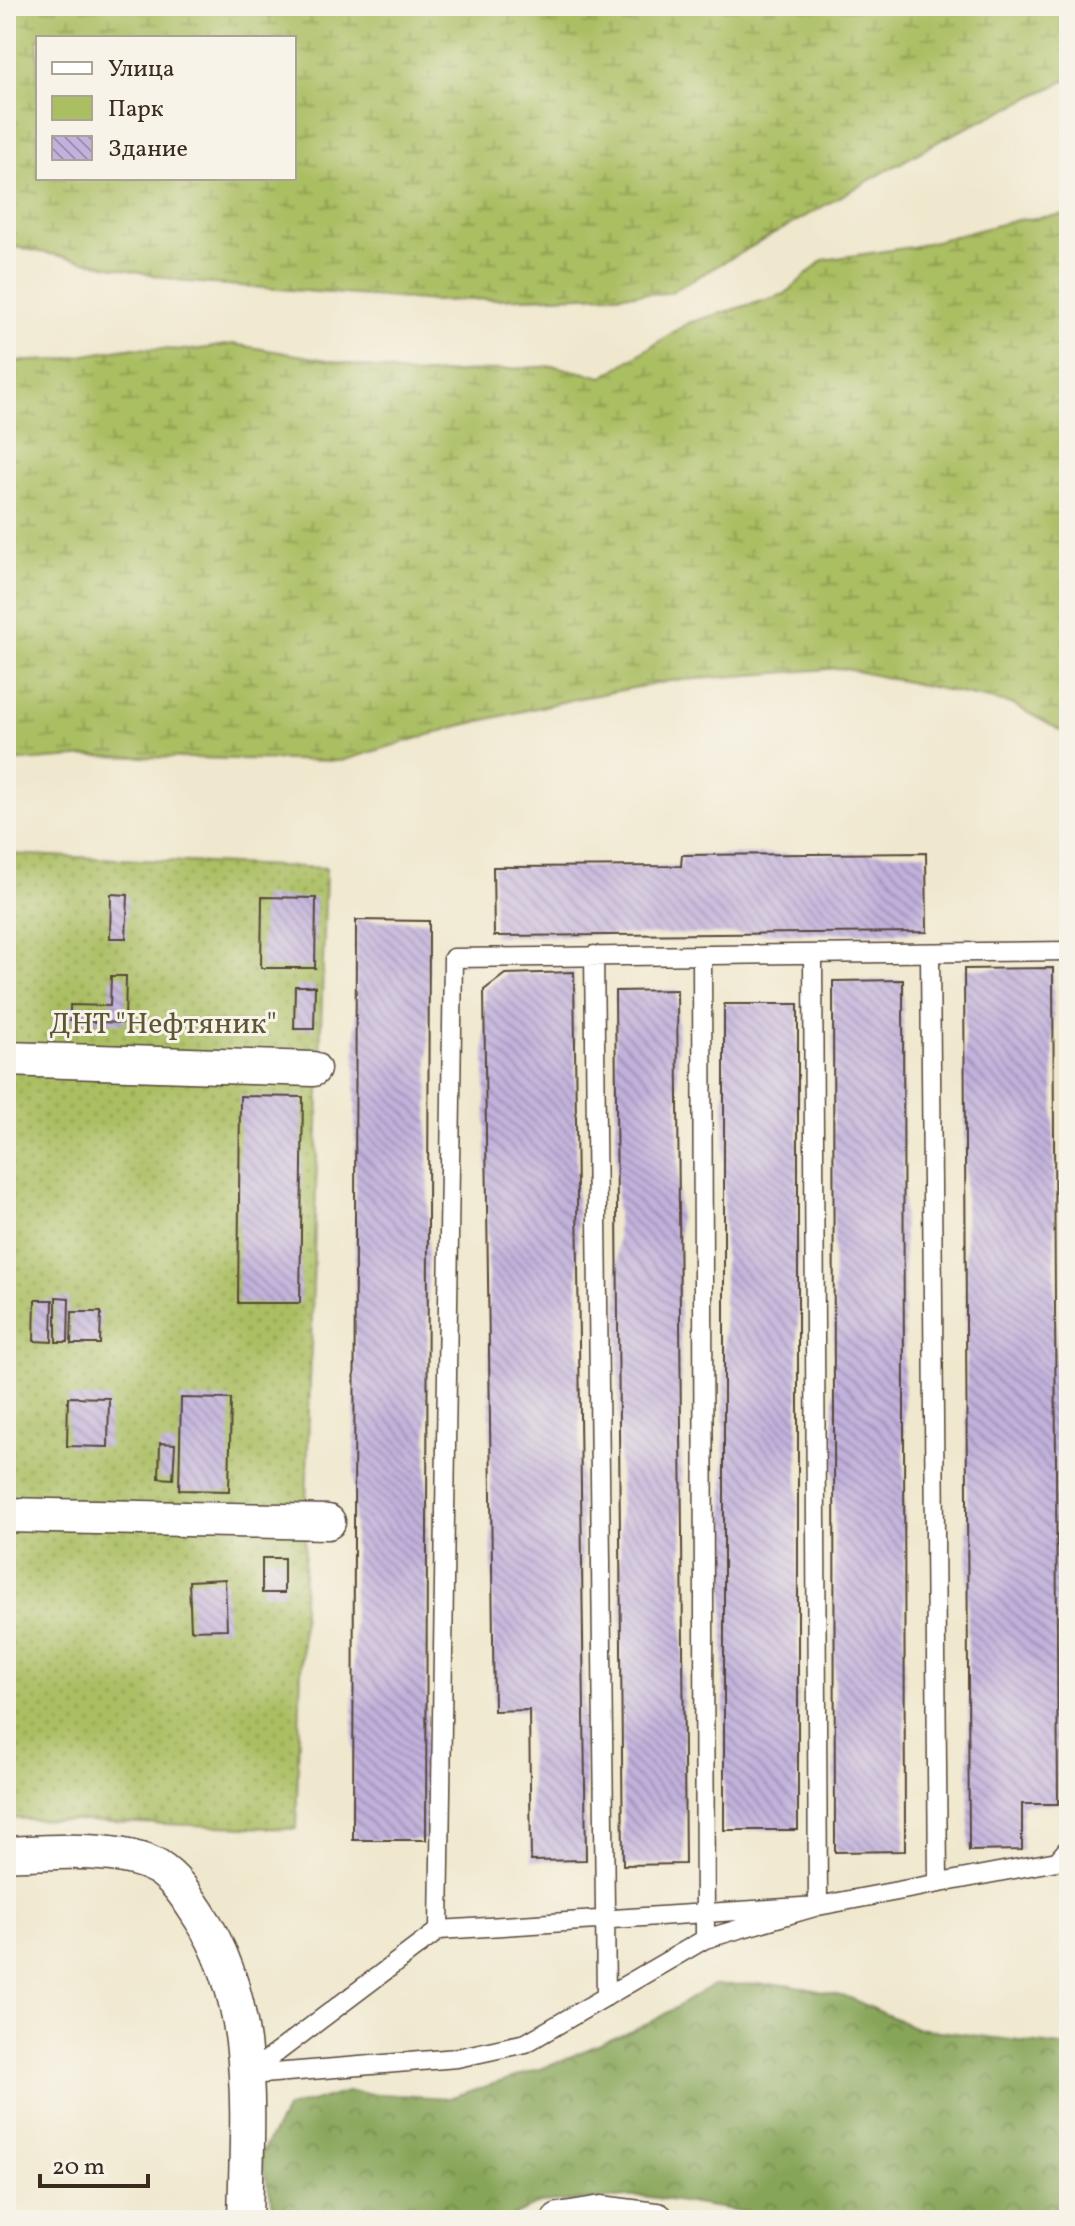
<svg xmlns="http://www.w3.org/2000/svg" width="1075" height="2226" font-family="Vollkorn,serif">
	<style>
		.green { fill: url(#green-dots); stroke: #727440; stroke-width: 2 }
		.forest { fill: url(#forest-crowns); stroke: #61683b; stroke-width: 2 }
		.wetland { fill: url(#wetland-marsh); stroke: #727440; stroke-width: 2; fill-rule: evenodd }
		.building { fill: url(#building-back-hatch) }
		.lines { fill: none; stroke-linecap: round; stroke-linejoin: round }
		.service-casing { stroke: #564638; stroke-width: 21 }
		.minor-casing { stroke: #564638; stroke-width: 37 }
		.service { stroke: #fff; stroke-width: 18 }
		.minor { stroke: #fff; stroke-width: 34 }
		.labels { text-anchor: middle; stroke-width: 6; stroke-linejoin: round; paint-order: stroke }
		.park-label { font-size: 30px; fill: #5c5632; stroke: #f7f3e8 }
	</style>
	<defs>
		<pattern id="green-dots" width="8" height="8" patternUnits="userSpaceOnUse" patternTransform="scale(2)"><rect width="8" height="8" fill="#aabe62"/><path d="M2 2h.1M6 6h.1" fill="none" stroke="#8c9b50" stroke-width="1.8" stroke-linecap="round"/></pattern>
		<pattern id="forest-crowns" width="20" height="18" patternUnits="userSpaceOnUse" patternTransform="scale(2)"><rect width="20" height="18" fill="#87a558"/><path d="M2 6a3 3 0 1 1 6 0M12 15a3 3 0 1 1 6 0" fill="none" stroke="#708748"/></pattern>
		<pattern id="wetland-marsh" width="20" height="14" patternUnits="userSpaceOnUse" patternTransform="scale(2)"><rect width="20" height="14" fill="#aabe62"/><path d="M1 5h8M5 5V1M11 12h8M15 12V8" fill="none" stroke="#8c9b50"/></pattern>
		<pattern id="building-back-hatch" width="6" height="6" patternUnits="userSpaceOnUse" patternTransform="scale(2)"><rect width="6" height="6" fill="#c1b1dc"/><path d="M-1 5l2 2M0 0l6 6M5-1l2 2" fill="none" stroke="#9e90b2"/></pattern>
	</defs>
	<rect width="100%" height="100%" fill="#f7f3e8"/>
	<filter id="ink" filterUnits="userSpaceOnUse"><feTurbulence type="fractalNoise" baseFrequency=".0125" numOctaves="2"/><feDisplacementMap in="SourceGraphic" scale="16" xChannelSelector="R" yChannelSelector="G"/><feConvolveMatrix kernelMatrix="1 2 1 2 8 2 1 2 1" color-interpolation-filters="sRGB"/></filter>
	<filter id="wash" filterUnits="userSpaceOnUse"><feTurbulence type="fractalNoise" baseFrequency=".006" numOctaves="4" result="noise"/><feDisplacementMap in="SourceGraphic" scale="32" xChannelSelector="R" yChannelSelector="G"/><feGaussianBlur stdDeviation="1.8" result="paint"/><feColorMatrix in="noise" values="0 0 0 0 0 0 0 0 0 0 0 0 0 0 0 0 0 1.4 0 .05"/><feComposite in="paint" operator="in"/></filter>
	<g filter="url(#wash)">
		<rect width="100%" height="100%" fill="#f0e8ce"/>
		<path class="green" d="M6,854l320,14 -30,961 -290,-11z"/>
		<path class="forest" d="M787,1984l63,14 66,30 153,19v173h-271l-155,-24 -103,7 -35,17h-221l-11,-15 -13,-50 27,-47 60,-16 102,6 94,-30 105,-44 65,-39z"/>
		<path class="wetland" d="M6,6h1063v73l-126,60 -274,154 -234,8 -247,-19 -182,-37zM38,38h256v140h-256z
			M1069,214v521l-57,-31 -171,-36 -171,13 -95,18 -116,27 -118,35 -249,-5 -86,6v-400l52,-2 68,-12 67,2 40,-6 182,31 139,-9 49,11 85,-54 97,-29 38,-34 89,-13 105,-27z"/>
		<g id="blocks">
			<path class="building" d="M926,853l1,79 -433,4 -1,-69 188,-1 1,-11z
				M111,894l17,1 -2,43h-16z
				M262,897l54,1 -1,70h-54z
				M356,920l73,1 -3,919h-73z
				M1053,968l5,836h-36v46l-53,1 -5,-882z
				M574,972l12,888 -55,1 -2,-151 -35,1 -10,-721 21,-16z
				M111,976h15l-1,47 -55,-2v-16l40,1z
				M903,980l2,871 -70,1 -2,-871z
				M295,986h20l-1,43h-20z
				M677,990l8,874 -62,1 -8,-874z
				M724,1004h74v826h-74z
				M240,1096l63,1 -3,206h-62z
				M56,1297l13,1 -1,44h-12z
				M35,1300h18l-1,42 -18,-1z
				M72,1312h29l-1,32h-29z
				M68,1397l41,1 -1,49 -41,-1z
				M181,1398l50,1 -2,92 -50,-1z
				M160,1443l15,1 -2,35 -14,-1z
				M262,1558h22v35h-22z
				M225,1579l2,50 -36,1 -2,-49z"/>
		</g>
	</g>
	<g filter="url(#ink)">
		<use href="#blocks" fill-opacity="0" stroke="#564638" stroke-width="2"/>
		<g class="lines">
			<g class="service-casing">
				<path id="service" d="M930,954l8,929
					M594,955l12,1042
					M702,955l3,984
					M439,1930l379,-24 -5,-952
					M247,2075l192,-145 14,-972 616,-7
					M250,2075l207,-17 69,-15 179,-104 113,-33 239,-45 12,-14"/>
			</g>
			<g class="minor-casing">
				<path id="minor" d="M6,1059l307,10
					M6,1515l322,7
					M6,1854c42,-2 113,-8 151,13 18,11 29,28 40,45 62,90 50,204 48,308
					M559,2220l43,-7 55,7"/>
			</g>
			<use href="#service" class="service"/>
			<use href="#minor" class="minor"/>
		</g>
	</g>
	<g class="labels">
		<g class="park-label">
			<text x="163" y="1033">ДНТ "Нефтяник"</text>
		</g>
	</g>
	<rect width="1075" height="2226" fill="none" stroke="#f7f3e8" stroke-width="32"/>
	<rect x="36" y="36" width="260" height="144" fill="#f7f3e8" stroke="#aca397" stroke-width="2"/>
	<rect x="52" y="62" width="40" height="12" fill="#ffffff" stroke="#aca397" stroke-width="2"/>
	<text x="108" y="76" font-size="24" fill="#3b2a1e">Улица</text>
	<rect x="52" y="96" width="40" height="24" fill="#aabe62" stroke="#aca397" stroke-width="2"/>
	<text x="108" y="116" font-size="24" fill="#3b2a1e">Парк</text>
	<rect x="52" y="136" width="40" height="24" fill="url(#building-back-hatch)" stroke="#aca397" stroke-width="2"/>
	<text x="108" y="156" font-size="24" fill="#3b2a1e">Здание</text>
	<path d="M40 2174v12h108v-12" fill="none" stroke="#3b2a1e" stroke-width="4"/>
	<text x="52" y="2174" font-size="24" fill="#3b2a1e" stroke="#f7f3e8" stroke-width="6" paint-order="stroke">20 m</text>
</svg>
